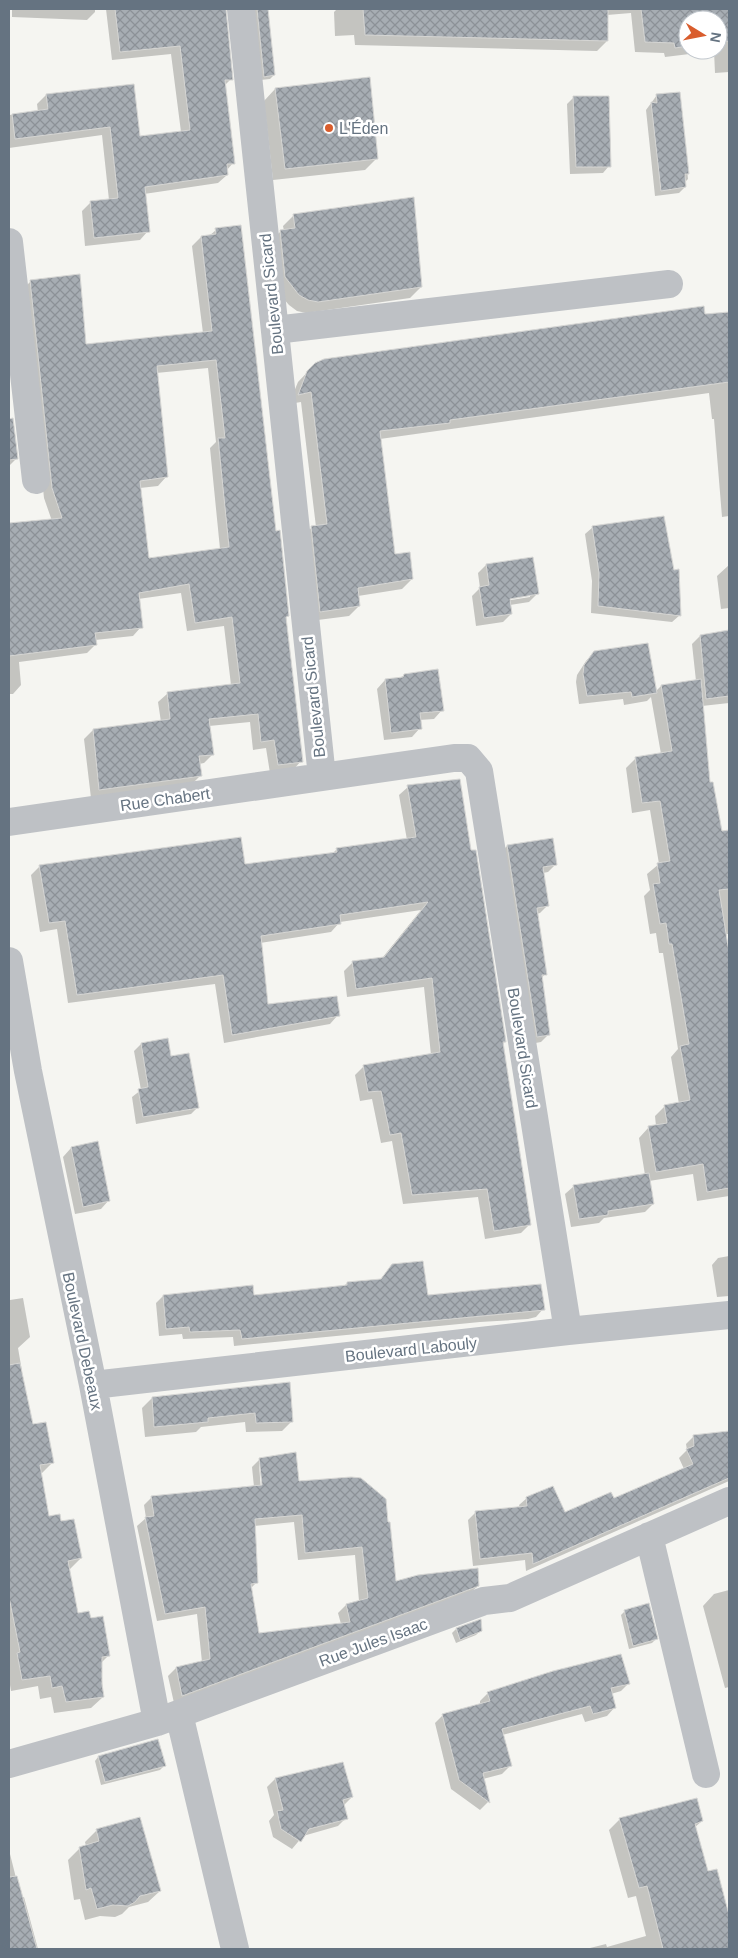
<svg xmlns="http://www.w3.org/2000/svg" width="738" height="1958" font-family="Arial,sans-serif">
	<style>
		.shadow { fill: #0003; fill-rule: evenodd }
		.building { fill: url(#building-cross-hatch); stroke: #d6d6d4; fill-rule: evenodd }
		.lines { fill: none; stroke-linecap: round; stroke-linejoin: round }
		.minor { stroke: #bec1c5; stroke-width: 28 }
		.poi-dot { fill: #d95d2d; stroke: #fff; stroke-width: 2 }
		.labels { text-anchor: middle; stroke-width: 5; stroke-linejoin: round; paint-order: stroke }
		.poi-label { font-size: 16px; fill: #657381; stroke: #fff; text-anchor: start }
		.street-label { font-size: 16px; fill: #657381; stroke: #fff }
	</style>
	<defs>
		<pattern id="building-cross-hatch" width="8" height="8" patternUnits="userSpaceOnUse" patternTransform="scale(1.25)"><rect width="8" height="8" fill="#a7adb3"/><path d="M0 0l8 8M0 8l8-8" fill="none" stroke="#8c9197"/></pattern>
	</defs>
	<rect width="100%" height="100%" fill="#f5f5f1"/>
	<path class="shadow" d="M12,9h83v3l-8,8 -75,-3z
		M106,9h119l6,70 -7,7 9,77 -7,8 1,4 -9,8 -74,11 4,37 -8,9 -55,6 -3,-35 9,-9 18,-2 -7,-65 -93,13v-33l29,-3 -1,-8 9,-9 93,43 42,-6 -10,-78 -59,6z
		M251,9h16l7,66 -4,4 -10,1z
		M337,9h392v63l-14,1 -1,-22 -49,6 -1,-4 -29,-1 -4,-39 -24,2v26l-10,10 -242,-6 -1,-10 -19,1 -1,-24zM688,20h30v30h-30z
		M275,89l102,69 -12,12 -92,10 -9,-79z
		M679,93l9,86 -3,3v5l-6,6 -24,3 -9,-86 11,-15z
		M574,97l35,69 -6,7 -33,1 -3,-70z
		M294,215l127,72 -11,11 -104,15 -9,-2 -8,-6 -15,-17 -4,-46 11,-11h3l-1,-5z
		M216,230l59,302 13,84 -3,2 16,143 -8,9 -23,3 -4,-25 -13,2 -3,-28 -41,4 4,28 -9,9 -5,1 1,12 -8,8 -101,14 -7,-59 9,-9 68,-8 -3,-20 9,-8 64,-9 -7,-59 -37,5 -6,-38 -43,6 3,28 -8,9 -38,4 1,4 -9,9 -68,9 2,23 -8,9h-4v-169l43,-4 -8,-23 -22,-208 9,-9 54,64 118,-12 -11,-87 9,-9 8,-1zM208,368l8,74 -6,6 10,101 -72,10 -8,-71 18,-2 8,-9 -10,-104z
		M727,314l2,17v185l-7,1 -8,-98h-2l-3,-26 -329,46 13,117 19,23 -10,10 -44,7 1,10 -10,10 -39,5 -8,-83 10,-11h4l-15,-125 -12,2 9,-22 17,-18z
		M12,419l5,39 -8,8v-46z
		M593,527l87,88 -8,7 -81,-9 1,-32 -7,-47z
		M532,558l5,36 -8,8 -19,3 1,9 -8,8 -27,4 -4,-30 8,-8 -2,-15 8,-8zM530,594v3l-26,4v-3z
		M729,565v43l-8,1 -4,-33z
		M729,631v72l-27,3 7,77 12,50 8,-1v102h-4l4,26v236l-32,5 -4,-27 -44,7 4,23 -8,8 -41,6 -5,5 -28,4 -6,-33 9,-8 71,-11 -6,-37 10,-11 7,-1 -1,-10 10,-10 14,-2 -8,-47 7,-8 -15,-96h-4l-3,-20 -6,1 -6,-38 6,-6 -3,-16 12,-10 -9,-54 -18,3 -6,-45 10,-10 25,-4 -10,-57 -4,4 -23,4 -1,-6 -44,5 -3,-22 1,-7 9,-14 8,-9 61,40 6,-6 35,-5 -4,-37 8,-8z
		M404,675l38,35 -8,9 -15,1 1,8 -8,9 -28,3 -7,-51 8,-9 15,-2z
		M408,787l62,65 35,190 -3,2 28,180 -9,9 -36,6 -7,-42 -75,7 -11,-63 -11,2 -9,-44 -12,2 -5,-26 9,-9 67,-11 -7,-68 -77,10 -3,-26 9,-9 30,-5 38,-47 -81,12 -9,10 -71,11 7,62 71,10 -8,9 -106,19 -9,-59 -147,19 -11,-74 -17,3 -9,-57 9,-9 203,-1 89,-11 5,-5 70,-9 -8,-45z
		M552,840l3,25 -7,7 -5,1 5,32 -8,8 -4,1 9,60 -4,5 8,55 -8,8 -11,2 -31,-190 8,-8z
		M141,1044l29,14 28,49 -7,7 -55,10 -4,-27 9,-7 -7,-39z
		M97,1142l12,58 -8,9 -26,5 -12,-57 8,-9z
		M729,1256v40l-12,1 -5,-32 6,-7z
		M392,1265l35,32 116,12 -7,8 -8,2 -48,3 -246,24 -1,-9 -50,2 -1,-5 -23,2 -3,-33 7,-7h90l91,-10 3,-3 32,-2z
		M9,1295l1,5 13,-2 7,39 -12,11 4,23 -12,24 22,30 20,38 -12,12 8,43 12,5 21,35 -12,12 8,44 31,42 -7,7 2,34 -12,11 -37,5 -3,-16 -11,2 -2,-13 -27,5 -2,-12z
		M289,1384l3,37 -10,10 -36,1 -1,-10 -44,5 -5,5 -51,5 -3,-29 10,-10z
		M729,1432v49l-203,90 -1,-11 -52,6 -5,-46 7,-7 45,-5 -1,-3 8,-7 37,16 50,-14 70,-31 -5,-11 8,-8 -1,-6 8,-8z
		M260,1459l37,24 54,-5 44,105 83,3 -9,8 -295,109 -6,-27 8,-8 26,-6 -5,-48 -40,7 -20,-95 9,-8 -2,-13 8,-8 102,-10 -2,-20zM259,1464h2l3,27h-3zM294,1522l4,38 57,-5 4,46 -13,4 -8,8 3,11 -84,10 -7,-45 6,-6 -2,-57z
		M729,1590v97l-4,1 -22,-82 11,-12z
		M625,1611l31,28 -4,4 -23,6 -8,-34z
		M480,1621v10l-4,4 -20,8 -4,-10 4,-4z
		M629,1683l-8,8 -10,3 4,13 -8,9 -22,6 -3,-8 -80,21 8,31 -8,8 -19,5 5,23 -8,8 -29,-21 -16,-66 8,-8 37,-10v-4l8,-8z
		M98,1757l66,9 -4,4 -59,15 -6,-24z
		M275,1779l77,18 -9,9 3,12 -8,8 -35,10 -11,13 -19,-12 -4,-16 5,-6 -7,-28z
		M620,1819l82,2 -8,7 13,45 9,-3 13,50v29h-143l20,-5 1,3 39,-11 -10,-40 -8,2 -19,-68z
		M97,1830l63,61 -12,11 -19,5 -7,7 -7,3 -15,-1 -15,4 -5,-21 -6,1 -6,-40 12,-12 6,-2 -1,-4z
		M9,1850l12,48 3,-1 14,52h-29z"/>
	<path class="building" d="M115,9h111l7,71h-8l10,84h-8l1,11 -83,12 5,45 -56,6 -4,-37 28,-3 -8,-71 -95,12 -3,-25 36,-5 -2,-15 88,-10 6,52 50,-6 -10,-84 -60,6z
		M257,9h11l7,66 -11,2z
		M363,9h245v32l-243,-6z
		M641,9h88v32l-11,2v-23h-30v26l-13,2 -1,-5 -29,-1z
		M370,77l8,82 -93,10 -10,-81z
		M680,92l9,82h-4l1,13 -25,4 -10,-89 6,1 -1,-9z
		M573,96h36l2,71h-35z
		M414,197l8,90 -104,15 -10,-2 -9,-5 -14,-18 -5,-47 15,-2 -2,-14z
		M241,225l35,306 4,-1 9,86 -3,1 17,145 -25,3 -4,-25 -13,2 -3,-28 -49,5 5,36 -15,1 3,20 -103,14 -6,-61 77,-10 -3,-27 73,-9 -8,-66 -37,6 -6,-39 -50,9 4,35 -48,5 2,12 -88,11v-133l53,-5 -10,-30 -22,-208 50,-6 6,70 126,-13 -11,-95 15,-2 -1,-6zM216,360l9,78h-7l11,109 -80,11 -9,-77 28,-4 -11,-111z
		M704,306l1,8 24,-2v70l-279,38v3l-70,8 15,123 15,-2 3,27 -55,9 2,18 -40,6 -9,-86 16,-2 -16,-132 -13,3 9,-24 8,-8 9,-4z
		M13,418l5,41 -9,1v-41z
		M664,516l10,54 5,-1 2,47 -83,-10 1,-33 -7,-47z
		M533,557l6,37 -29,5 2,15 -28,4 -5,-31 10,-2 -3,-21z
		M729,630v66l-23,3 -6,-64z
		M648,643l9,50 -25,4 -1,-5 -44,4 -4,-22 1,-9 10,-14z
		M438,669l6,42 -24,2 2,16 -31,4 -6,-54 18,-2 1,-3z
		M701,679l9,103h3l9,49 7,-1v59l-10,1 10,62v236l-22,4 -4,-28 -47,8 -8,-46 19,-3 -3,-18 26,-5 -10,-54 9,-2 -17,-100h-3l-3,-21 -6,1 -7,-40 7,-1 -3,-20 13,-2 -10,-60 -18,2 -7,-46 37,-6 -11,-66z
		M460,779l11,71h5l30,192h-3l28,183 -37,6 -7,-42 -75,6 -11,-62 -11,2 -9,-44 -13,1 -5,-27 77,-13 -8,-74 -76,11 -4,-28 32,-4 44,-55 -88,13 1,9 -80,12 7,68 69,-8 3,20 -108,19 -9,-60 -146,20 -12,-74 -16,2 -10,-58 202,-28 4,27 92,-12 -1,-4 80,-11 -9,-52z
		M553,838l4,27 -14,2 6,39 -12,2 10,67h-5l8,60 -13,2 -30,-192z
		M168,1038l3,18 18,-3 10,55 -56,9 -5,-28 10,-2 -7,-44z
		M98,1141l12,60 -27,6 -12,-60z
		M649,1173l5,31 -46,7v4l-29,4 -6,-34z
		M423,1261l5,34 113,-11 4,26 -303,29 -2,-9 -50,2 -1,-5 -23,2 -3,-34 90,-10 1,10 93,-10v-3l34,-3 11,-15z
		M20,1363l13,61 13,-2 8,41 -14,2 9,51 11,-2 1,7 13,-2 8,39 -14,3 10,52 11,-2 2,7 12,-2 7,40 -8,1v27l2,13 -38,5 -4,-16 -10,2 -2,-12 -28,4 -5,-27 3,-1 -11,-55v-232z
		M290,1382l3,40 -37,1 -1,-10 -47,5v4l-54,5 -2,-30z
		M729,1431v47l-196,86 -1,-11 -52,6 -5,-48 52,-5 -1,-9 27,-11 12,26 46,-20 3,6 79,-34 -7,-15 8,-3 -1,-11z
		M296,1452l3,29 52,-4 10,1 25,21 2,23h2l6,59 22,-6 60,-7 1,18 -297,110 -6,-29 34,-8 -5,-52 -40,7 -20,-97 9,-1 -3,-20 111,-11 -3,-27zM302,1515l3,38 57,-6 6,51 -22,6 4,18 -91,11 -8,-49 7,-1 -3,-64z
		M649,1603l9,36 -25,7 -9,-36z
		M481,1619l1,12 -22,9 -4,-12z
		M621,1654l9,30 -19,4 5,20 -23,6 -3,-8 -88,23 10,37 -29,7 7,30 -31,-23 -17,-66 48,-13 -3,-9 66,-21z
		M158,1739l8,27 -61,16 -7,-26z
		M343,1762l10,35 -10,3 5,19 -39,10 -8,13 -20,-13 -4,-18 6,-1 -8,-32z
		M697,1798l6,23 -8,3 13,47 9,-2 12,46v34h-66l-16,-63 -8,2 -20,-70z
		M140,1817l21,74 -21,5 -5,6 -7,4 -15,-1 -16,4 -6,-21 -5,2 -7,-43 20,-6 -3,-12z
		M17,1876l20,73h-28v-72z"/>
	<g class="lines">
		<path class="minor" d="M241,9l81,768
			M9,242l27,238
			M275,330l394,-46
			M9,822l445,-64h14l11,13 89,560
			M9,961l19,110 65,314 64,337
			M93,1385l475,-54 161,-16
			M649,1536l57,238
			M179,1714l56,235
			M9,1764l148,-42 327,-121 26,-3 219,-97"/>
	</g>
	<circle class="poi-dot" cx="329" cy="128" r="5"/>
	<g class="labels">
		<g class="poi-label">
			<text x="339" y="134">L'Éden</text>
		</g>
		<g class="street-label">
			<text transform="translate(271 294) rotate(-96)" y="6">Boulevard Sicard</text>
			<text transform="translate(313 697) rotate(-96)" y="6">Boulevard Sicard</text>
			<text transform="translate(165 799) rotate(-8)" y="6">Rue Chabert</text>
			<text transform="translate(523 1048) rotate(81)" y="6">Boulevard Sicard</text>
			<text transform="translate(83 1341) rotate(78)" y="6">Boulevard Debeaux</text>
			<text transform="translate(411 1349) rotate(-6)" y="6">Boulevard Labouly</text>
			<text transform="translate(373 1642) rotate(-20)" y="6">Rue Jules Isaac</text>
		</g>
	</g>
	<rect width="738" height="1958" fill="none" stroke="#657381" stroke-width="20"/>
	<g transform="translate(703 35) rotate(100)"><circle r="24" fill="#ffffff" stroke="#c1c7cd"/>
	<path d="M0-4L9 19L0 12L-9 19Z" fill="#d95d2d"/>
	<text y="-8" font-size="14" font-weight="bold" text-anchor="middle" fill="#657381">N</text>
	</g>
</svg>
